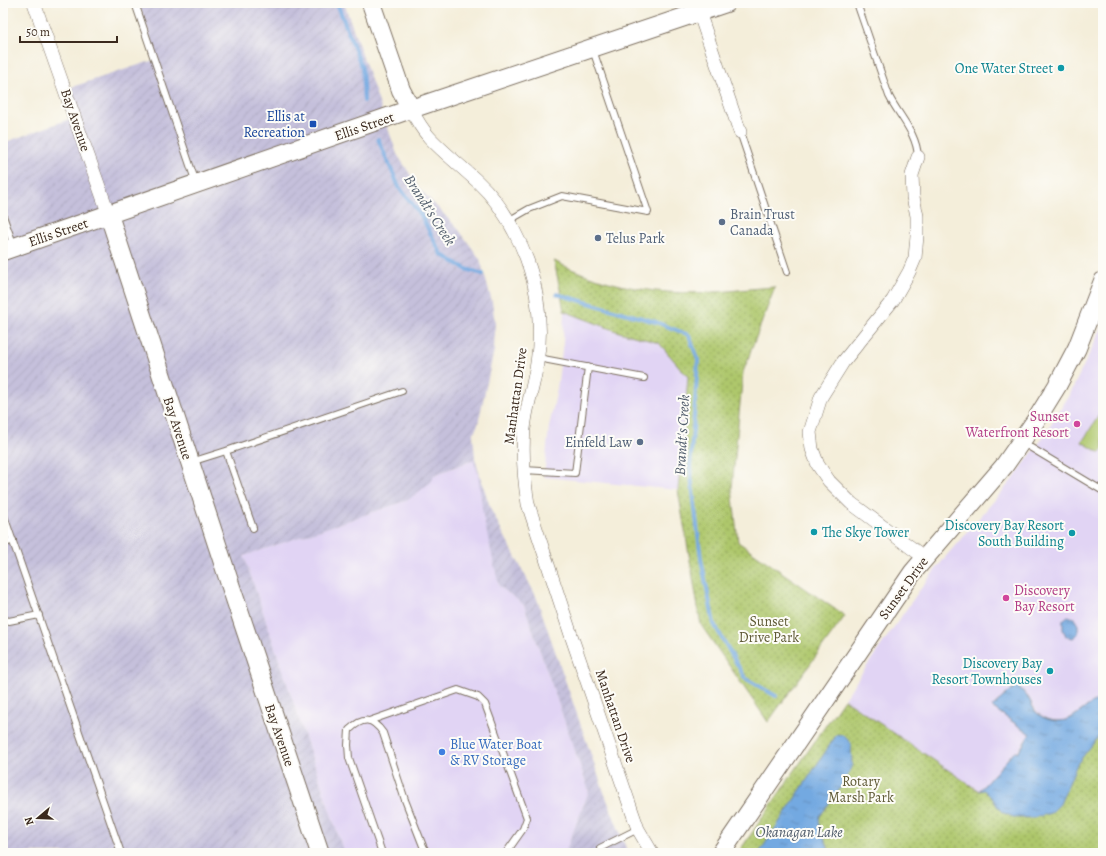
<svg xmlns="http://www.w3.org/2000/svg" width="1106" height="856" font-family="Alegreya,serif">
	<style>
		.built { fill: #e1d4f4 }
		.industrial { fill: url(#industrial-furrows) }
		.park { fill: url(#park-dots); stroke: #747845 }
		.pitch { fill: #aec76c; stroke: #747845 }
		.water { fill: url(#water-ripples); stroke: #576a80 }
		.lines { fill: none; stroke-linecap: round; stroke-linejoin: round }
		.stream { stroke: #73a9e1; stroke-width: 4 }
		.lane-casing { stroke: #7c6f60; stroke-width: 8 }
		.street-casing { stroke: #7c6f60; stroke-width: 14 }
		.secondary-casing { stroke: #7c6f60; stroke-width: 20 }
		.lane { stroke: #fff; stroke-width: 6 }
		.street { stroke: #fff; stroke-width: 13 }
		.secondary { stroke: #fff; stroke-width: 18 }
		.culture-dot { fill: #0f9aa8; stroke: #fdfcf7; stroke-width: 1.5 }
		.transit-dot { fill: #1a4fb4; stroke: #fdfcf7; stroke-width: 1.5 }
		.service-dot { fill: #5c6f8a; stroke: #fdfcf7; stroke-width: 1.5 }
		.hotel-dot { fill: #d1479c; stroke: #fdfcf7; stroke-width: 1.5 }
		.shop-dot { fill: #3f7fe0; stroke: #fdfcf7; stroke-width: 1.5 }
		.labels { text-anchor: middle; stroke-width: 4; stroke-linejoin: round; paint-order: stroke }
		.culture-label { font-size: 14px; fill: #0d838f; stroke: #fdfcf7; text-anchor: end }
		.transit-label { font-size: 14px; fill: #164399; stroke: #fdfcf7; text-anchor: end }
		.street-label { font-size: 14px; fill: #3b2a1e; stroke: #fdfcf7 }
		.service-label { font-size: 14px; fill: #4e5e75; stroke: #fdfcf7; text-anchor: start }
		.hotel-label { font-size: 14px; fill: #b23c85; stroke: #fdfcf7; text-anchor: end }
		.park-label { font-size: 14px; fill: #5e5935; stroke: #fdfcf7 }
		.shop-label { font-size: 14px; fill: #366cbe; stroke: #fdfcf7; text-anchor: start }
		.water-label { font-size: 15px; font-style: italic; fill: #515d6c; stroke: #fdfcf7 }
	</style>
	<defs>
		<pattern id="industrial-furrows" width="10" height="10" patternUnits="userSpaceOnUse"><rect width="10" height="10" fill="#c5c0db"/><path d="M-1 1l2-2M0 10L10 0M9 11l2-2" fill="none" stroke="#aaa5bc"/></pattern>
		<pattern id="park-dots" width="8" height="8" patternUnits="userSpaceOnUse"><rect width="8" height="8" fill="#aec76c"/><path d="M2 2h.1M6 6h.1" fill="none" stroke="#8fa258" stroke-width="1.8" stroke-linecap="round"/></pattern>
		<pattern id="water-ripples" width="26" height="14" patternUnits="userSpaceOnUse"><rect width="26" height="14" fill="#73a9e1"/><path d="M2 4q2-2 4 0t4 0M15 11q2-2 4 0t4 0" fill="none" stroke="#608ab6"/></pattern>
	</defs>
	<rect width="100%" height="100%" fill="#fdfcf7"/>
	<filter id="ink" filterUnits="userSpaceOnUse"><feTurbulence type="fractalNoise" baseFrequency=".025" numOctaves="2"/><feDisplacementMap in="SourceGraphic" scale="8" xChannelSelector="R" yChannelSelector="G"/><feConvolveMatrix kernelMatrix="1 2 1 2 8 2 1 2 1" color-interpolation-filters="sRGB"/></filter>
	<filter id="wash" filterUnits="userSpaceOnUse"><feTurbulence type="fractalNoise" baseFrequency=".012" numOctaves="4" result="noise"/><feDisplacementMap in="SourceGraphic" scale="16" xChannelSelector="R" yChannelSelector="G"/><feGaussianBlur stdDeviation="0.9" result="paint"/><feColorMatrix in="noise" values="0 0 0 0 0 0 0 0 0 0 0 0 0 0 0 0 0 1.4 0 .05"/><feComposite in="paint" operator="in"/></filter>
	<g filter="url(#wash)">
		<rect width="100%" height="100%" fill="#f4eeda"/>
		<path class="built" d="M564,311l55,21 40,11 29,34 -10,113 -134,-13 5,-50 8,-38 6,-46z
			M1103,325v373l-6,2 -24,17 -8,4h-11l-10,-3 -6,-4 -8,-14 -13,-15 13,48 -13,20 -2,-2 -36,40 -135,-92 75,-108 28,-36 66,-76 29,-40 29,-47z
			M474,460l4,13 21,113 25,19 65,186 -24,62h-221l-100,-297 164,-56 26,-25z"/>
		<path class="industrial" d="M138,3h206l53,151 22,34 40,42 21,29 12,43 3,21 -1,27 -16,74 -5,11 2,23 5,18 11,34 45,86 68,196 24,61h-63l24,-62 -65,-186 -25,-19 -16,-70 -5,-43 -5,-13 -39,15 -3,7 -23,18 -164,56 100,297h-341v-602l11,-4 -11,-31v-73l75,-27 -9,-28 88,-29z"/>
		<path class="park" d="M554,261c50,25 104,35 160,31 20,-1 40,-4 61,-5l-32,85 -11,116 6,54 107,74 -77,106 -67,-97 -23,-135 10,-113 -29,-34 -40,-11 -55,-21 -3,-17z
			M1017,685c4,5 9,9 12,14 3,5 4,10 8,14 10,9 26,11 37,3 10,-6 18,-15 29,-18v155h-365l106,-154 135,92 36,-40 3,2 12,-19 -38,-27z"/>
		<path class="pitch" d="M1103,409v40l-3,4 -18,-11z"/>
		<path class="water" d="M1068,616l6,2 4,7v9l-5,4 -7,-2 -3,-7v-9z
			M1017,685c4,5 9,9 12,14 3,5 4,10 8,14 10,9 26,11 37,3 10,-6 18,-15 29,-18v33l-26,33 -17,40 -9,9 -18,5 -20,-1 -11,-5 -5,-6 -4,-7 -9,-9 -5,1 36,-40 3,2 12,-19 -38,-27z
			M837,734l7,2 7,7 1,23 -10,20 -22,30c-4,12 8,24 9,37h-70z"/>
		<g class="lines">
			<path class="stream" d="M337,3l25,65 2,33
				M378,139l21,48 22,28 20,39 25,15 17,5
				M557,294l99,28 33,13 9,25 -3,43 -5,64 11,92 13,65 31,54 31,18"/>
		</g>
	</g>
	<g filter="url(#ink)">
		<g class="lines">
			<g class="lane-casing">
				<path id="lane" d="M135,3l61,180
					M857,3l32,93c10,20 28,37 29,61
					M740,132l47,140
					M3,216l11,30
					M508,221l21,-12 33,-13 86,16 -55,-162
					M538,358l106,20
					M1023,443l80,48
					M226,451l176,-60
					M191,462l35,-11 27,77
					M524,470l51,3 13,-106
					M3,513l118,340
					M3,544l10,-4
					M3,619l6,2 30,-6
					M369,721l89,-31 20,7 7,7 42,114 -4,11 -17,24
					M600,848l38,-19
					M382,853l-33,-95 -1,-13 1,-15c14,-13 23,-13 34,3l22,67 18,46 4,7"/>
			</g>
			<g class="street-casing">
				<path id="street" d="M34,3l75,212
					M699,12l41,120
					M411,109c5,10 11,20 18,28 15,16 33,30 49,45 15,14 27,31 36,49 22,40 30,88 23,132 -3,22 -11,44 -13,66 -2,25 0,50 4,75l44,134 66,191 14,24
					M918,157l-6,18 1,22 4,19v20l-2,22 -6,14 -16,28 -50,62 -22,35 -11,35 2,17 6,16 11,16 22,22 74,55"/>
			</g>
			<g class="secondary-casing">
				<path id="secondary" d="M371,3l30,87 10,19
					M109,215l121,369 90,269
					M3,251l408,-142 315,-106
					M721,853l192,-281 91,-106 32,-46 21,-34 20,-38 26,-67"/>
			</g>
			<use href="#lane" class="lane"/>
			<use href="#street" class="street"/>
			<use href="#secondary" class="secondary"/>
		</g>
	</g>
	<g class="culture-dot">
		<circle cx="1061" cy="68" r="4"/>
		<circle cx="814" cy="532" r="4"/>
		<circle cx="1072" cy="533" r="4"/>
		<circle cx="1050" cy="671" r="4"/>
	</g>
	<rect class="transit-dot" x="309" y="120" width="8" height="8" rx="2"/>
	<g class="service-dot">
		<circle cx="722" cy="222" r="4"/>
		<circle cx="598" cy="238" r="4"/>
		<circle cx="640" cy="442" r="4"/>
	</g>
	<g class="hotel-dot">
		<circle cx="1077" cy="424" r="4"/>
		<circle cx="1006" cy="598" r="4"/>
	</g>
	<circle class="shop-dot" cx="442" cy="752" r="4"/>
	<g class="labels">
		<g class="culture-label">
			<text x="1053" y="73">One Water Street</text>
			<text x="1064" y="530">Discovery Bay Resort<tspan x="1064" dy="16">South Building</tspan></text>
			<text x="822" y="537" text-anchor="start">The Skye Tower</text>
			<text x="1042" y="668">Discovery Bay<tspan x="1042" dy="16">Resort Townhouses</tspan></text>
		</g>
		<g class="transit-label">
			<text x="305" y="121">Ellis at<tspan x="305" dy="16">Recreation</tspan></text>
		</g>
		<g class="street-label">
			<text transform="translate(76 120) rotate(71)" y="5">Bay Avenue</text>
			<text transform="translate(364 126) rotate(-19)" y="5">Ellis Street</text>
			<text transform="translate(58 232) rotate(-19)" y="5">Ellis Street</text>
			<text transform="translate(515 396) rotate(-82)" y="5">Manhattan Drive</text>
			<text transform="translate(178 428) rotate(72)" y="5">Bay Avenue</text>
			<text transform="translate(903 588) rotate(-54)" y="5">Sunset Drive</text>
			<text transform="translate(616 716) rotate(71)" y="5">Manhattan Drive</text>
			<text transform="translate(280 735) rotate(71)" y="5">Bay Avenue</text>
		</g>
		<g class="service-label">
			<text x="730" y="219">Brain Trust<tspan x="730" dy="16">Canada</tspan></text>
			<text x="606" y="243">Telus Park</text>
			<text x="632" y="447" text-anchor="end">Einfeld Law</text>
		</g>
		<g class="hotel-label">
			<text x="1069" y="421">Sunset<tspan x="1069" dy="16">Waterfront Resort</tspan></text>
			<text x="1014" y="595" text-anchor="start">Discovery<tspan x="1014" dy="16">Bay Resort</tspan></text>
		</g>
		<g class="park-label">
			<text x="769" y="626">Sunset<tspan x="769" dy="16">Drive Park</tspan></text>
			<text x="861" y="786">Rotary<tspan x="861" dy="16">Marsh Park</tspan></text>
		</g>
		<g class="shop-label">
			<text x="450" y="749">Blue Water Boat<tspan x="450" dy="16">&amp; RV Storage</tspan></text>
		</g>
		<g class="water-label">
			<text transform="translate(430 210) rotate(57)" y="5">Brandt's Creek</text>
			<text transform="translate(682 435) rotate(-87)" y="5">Brandt's Creek</text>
			<text x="799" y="837">Okanagan Lake</text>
		</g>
	</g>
	<rect width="1106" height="856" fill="none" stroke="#fdfcf7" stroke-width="16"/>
	<g transform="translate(38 818) rotate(251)" stroke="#fdfcf7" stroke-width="3" paint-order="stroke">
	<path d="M0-3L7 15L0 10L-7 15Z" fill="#3b2a1e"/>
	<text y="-6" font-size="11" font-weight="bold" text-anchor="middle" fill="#3b2a1e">N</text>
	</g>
	<path d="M20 36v6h97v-6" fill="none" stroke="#3b2a1e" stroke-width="2"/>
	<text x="26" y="36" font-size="12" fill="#3b2a1e" stroke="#fdfcf7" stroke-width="3" paint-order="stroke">50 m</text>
</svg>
